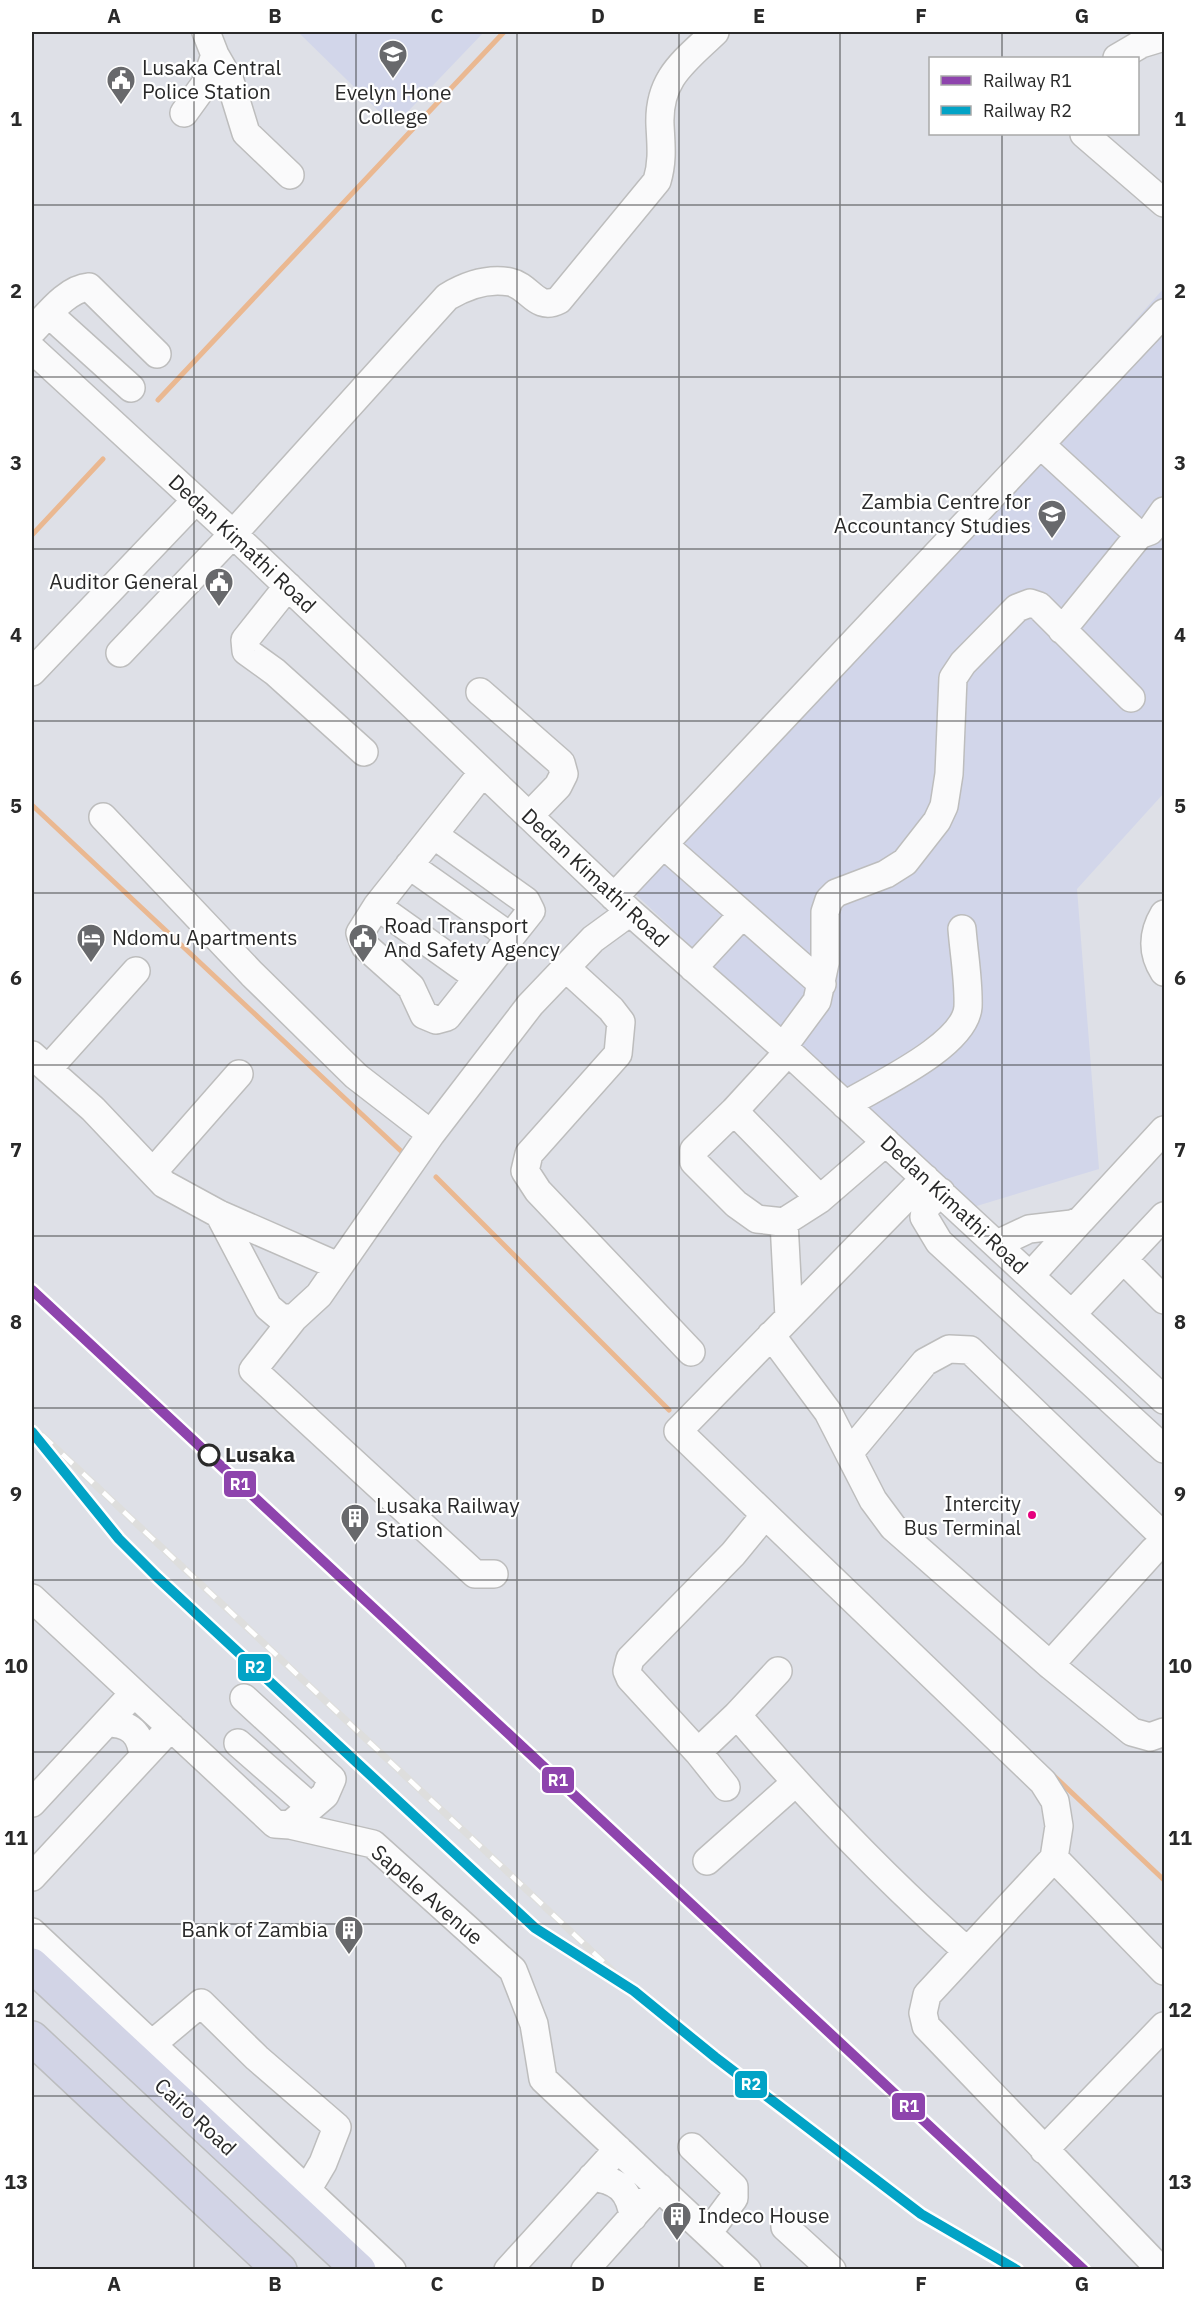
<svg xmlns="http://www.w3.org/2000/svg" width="1196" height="2301" font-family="'IBM Plex Sans',sans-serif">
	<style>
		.education { fill: #d2d6ea }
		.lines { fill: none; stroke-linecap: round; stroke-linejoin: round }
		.stream { stroke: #eab891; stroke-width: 5 }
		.minor-casing { stroke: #bdbdbd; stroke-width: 30 }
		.major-casing { stroke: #bcbdbf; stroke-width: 36 }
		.minor { stroke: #fafafb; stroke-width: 27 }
		.major { stroke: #d2d4e6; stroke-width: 33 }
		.rail-casing { stroke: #dededd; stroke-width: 7 }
		.rail { stroke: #fff; stroke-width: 4.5; stroke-dasharray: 14; stroke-linecap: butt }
		.rail-1-casing { stroke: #fff; stroke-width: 15 }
		.rail-2-casing { stroke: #fff; stroke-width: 15 }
		.rail-1 { stroke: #8e44ad; stroke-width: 10 }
		.rail-2 { stroke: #02a3c6; stroke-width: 10 }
		.grid { fill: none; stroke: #292929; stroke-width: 1.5; stroke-opacity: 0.55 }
		.stop-dot { fill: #fff; stroke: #292929; stroke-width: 3 }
		.bus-dot { fill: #e5007d; stroke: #fff; stroke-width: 2 }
		.labels { text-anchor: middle; stroke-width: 4.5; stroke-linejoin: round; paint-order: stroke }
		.bus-label { font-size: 20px; fill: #292929; stroke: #fff; text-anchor: end }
		.poi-label { font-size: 21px; fill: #292929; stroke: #fff; text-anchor: start }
		.street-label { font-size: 21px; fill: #292929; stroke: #fff }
		.stop-label { font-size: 21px; font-weight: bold; fill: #292929; stroke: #fff; text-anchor: start }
		.line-badge { stroke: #fff; stroke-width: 2 }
		.badge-label { font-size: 16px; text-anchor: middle; font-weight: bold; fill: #fff }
		.neatline { fill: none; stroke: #292929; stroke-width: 2 }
		.grid-label { font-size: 20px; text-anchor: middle; font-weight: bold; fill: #292929 }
	</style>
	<rect width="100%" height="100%" fill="#dee0e7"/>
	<path class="education" d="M298,32h186l-90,94z
		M1164,288v505l-87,96 22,280 -129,39 -340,-319z"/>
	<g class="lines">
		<path class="stream" d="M158,400l346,-368
			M32,535l71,-76
			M32,805l370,347
			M436,1177l233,233
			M1052,1774l112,106"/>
		<g class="minor-casing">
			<path id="minor" d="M215,55l15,26 16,52 44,42
				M1117,58l24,-14 23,-7
				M184,113l21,-29 10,-29 -9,-23
				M1084,134l80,69
				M49,314l82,74
				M32,331c15,-15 34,-42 57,-44l68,67
				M32,349l201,185 397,378 153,135 381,353
				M1041,445l98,90
				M288,586l-43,54 1,11 29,21 89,80
				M1062,630l77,-95 11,-4 14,-20
				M120,653l113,-119 214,-237c18,-11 41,-19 63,-15 20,4 26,30 49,18l98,-119c6,-20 4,-36 3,-56 -2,-47 25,-64 55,-93
				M32,672l164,-172
				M480,692l81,71 3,11 -6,12 -29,30
				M103,817l149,157 104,102 75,58
				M434,835l92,66 5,10 -84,106 -11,3 -12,-5 -13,-28 -46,-41 -5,-13 17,-27 106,-134
				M664,845l158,139
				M409,865l102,72
				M614,897l550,-584
				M377,906l101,72
				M1164,914c-12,20 -12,39 0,58
				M566,968l45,41 10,13 -3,32 -89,100 -4,17 13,20 153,161
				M693,968l49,-53
				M783,1047l34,-46 8,-38v-51l4,-12 7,-7 50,-19 19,-12 32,-41 7,-15 5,-32 4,-96 10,-15 54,-55 13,-5 9,3 92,92
				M788,1052l-54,59 -40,39v12l42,42 21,15 27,3 36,-23 66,-57
				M32,1055l61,54 71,75 55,30 119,52
				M48,1069l88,-98
				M845,1105c31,-19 120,-59 123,-98 1,-25 -4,-53 -6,-78
				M734,1111l86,88
				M153,1172l86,-98
				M925,1178l-247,253 365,351 12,19 4,25 -5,32 -127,137 -4,18 3,13 235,244
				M941,1192l-15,15 -2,10 15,25 225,207
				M219,1214l49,93 13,11h13l25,-23 112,-161 99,-129 63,-66 37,-27
				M784,1222l5,95
				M997,1244l32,-15 43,-5 9,-4 83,-90
				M1124,1260l40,40
				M1031,1275l50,-55
				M1072,1314l92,-98
				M294,1318l-41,52 222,204h19
				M771,1335l57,77 45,88 20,27 157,138 82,67 18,5 14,-5
				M850,1452l75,-90 24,-13 21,1 189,182 5,9
				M765,1515l-32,39 -103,105 -3,12 3,7 68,74 39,-37c72,84 147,163 230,236
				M32,1598l243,226 15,1 83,19 140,126 21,54 9,55 204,191
				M1050,1665l103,-114 11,-8
				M244,1698l88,81 -7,16 -35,30
				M737,1715l41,-44
				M106,1723c24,0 35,10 37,34
				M238,1743l72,63
				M698,1752l28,35
				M32,1803l102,-110
				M1054,1858l110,113
				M707,1861l88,-78
				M32,1877l139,-150
				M32,1932l360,338
				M151,2045l50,-42 56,55 80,69 -14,36 -16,27
				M692,2147l42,40v11l-26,35
				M1044,2150l120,-124
				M592,2177c26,3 38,14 41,40
				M785,2227l47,43
				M508,2270l110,-121
				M585,2270l74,-83"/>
		</g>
		<g class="major-casing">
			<path id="major" d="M32,1965l327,305
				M32,2038l248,232"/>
		</g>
		<use href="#minor" class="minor"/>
		<use href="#major" class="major"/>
		<g class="rail-casing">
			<path id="rail" d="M32,1432l87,107 38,38 378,351 99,63 81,66 206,157 96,56
				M42,1435l571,536"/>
		</g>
		<use href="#rail" class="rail"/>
		<g class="rail-1-casing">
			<path id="rail-1" d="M32,1290l1052,980"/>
		</g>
		<g class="rail-2-casing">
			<path id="rail-2" d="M32,1432l87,107 38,38 378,351 99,63 81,66 206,157 96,56"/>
		</g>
		<use href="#rail-1" class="rail-1"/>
		<use href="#rail-2" class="rail-2"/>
	</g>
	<path class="grid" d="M194,32v2238M356,32v2238M517,32v2238M679,32v2238M840,32v2238M1002,32v26M1002,134v2136M32,205h1132M32,377h1132M32,549h1132M32,721h1132M32,893h1132M32,1065h1132M32,1236h1132M32,1408h1132M32,1580h1132M32,1752h1132M32,1924h1132M32,2096h1132"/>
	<defs>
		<g id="university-pin" transform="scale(1.5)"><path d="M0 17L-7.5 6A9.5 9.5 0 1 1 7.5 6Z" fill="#68696c" stroke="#fff"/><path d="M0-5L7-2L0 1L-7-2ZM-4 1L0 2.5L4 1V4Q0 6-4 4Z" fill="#fff"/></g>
		<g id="civic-pin" transform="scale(1.5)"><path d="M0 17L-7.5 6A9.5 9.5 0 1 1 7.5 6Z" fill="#68696c" stroke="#fff"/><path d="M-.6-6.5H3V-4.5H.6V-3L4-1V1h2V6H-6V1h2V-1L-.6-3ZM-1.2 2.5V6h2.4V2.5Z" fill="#fff"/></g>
		<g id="hotel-pin" transform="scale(1.5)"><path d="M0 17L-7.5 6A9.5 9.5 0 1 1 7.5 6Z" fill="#68696c" stroke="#fff"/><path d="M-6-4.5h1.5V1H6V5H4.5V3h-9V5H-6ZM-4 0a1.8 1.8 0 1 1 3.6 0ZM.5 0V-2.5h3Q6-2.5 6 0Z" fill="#fff"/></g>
		<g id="building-pin" transform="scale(1.5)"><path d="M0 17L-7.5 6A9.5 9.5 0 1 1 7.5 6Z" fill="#68696c" stroke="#fff"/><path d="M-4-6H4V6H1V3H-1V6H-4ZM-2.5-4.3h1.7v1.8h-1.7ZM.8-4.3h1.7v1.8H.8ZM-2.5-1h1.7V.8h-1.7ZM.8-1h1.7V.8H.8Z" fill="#fff"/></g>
	</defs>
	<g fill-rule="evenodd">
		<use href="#university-pin" x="393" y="54"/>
		<use href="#civic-pin" x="121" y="80"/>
		<use href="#university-pin" x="1052" y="514"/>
		<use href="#civic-pin" x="219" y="582"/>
		<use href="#hotel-pin" x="91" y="938"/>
		<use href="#civic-pin" x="363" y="938"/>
		<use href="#building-pin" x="355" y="1518"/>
		<use href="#building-pin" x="349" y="1930"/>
		<use href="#building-pin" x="677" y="2216"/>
	</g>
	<circle class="stop-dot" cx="209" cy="1455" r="10"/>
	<circle class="bus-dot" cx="1032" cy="1515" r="5"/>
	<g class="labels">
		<g class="bus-label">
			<text x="1021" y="1511">Intercity<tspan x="1021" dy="24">Bus Terminal</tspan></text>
		</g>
		<g class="poi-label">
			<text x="142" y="75">Lusaka Central<tspan x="142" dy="24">Police Station</tspan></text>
			<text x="393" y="100" text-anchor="middle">Evelyn Hone<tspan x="393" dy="24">College</tspan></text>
			<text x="1031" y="509" text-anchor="end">Zambia Centre for<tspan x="1031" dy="24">Accountancy Studies</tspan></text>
			<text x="198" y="589" text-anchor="end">Auditor General</text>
			<text x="384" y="933">Road Transport<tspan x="384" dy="24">And Safety Agency</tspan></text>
			<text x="112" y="945">Ndomu Apartments</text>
			<text x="376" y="1513">Lusaka Railway<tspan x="376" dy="24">Station</tspan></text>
			<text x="328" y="1937" text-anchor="end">Bank of Zambia</text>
			<text x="698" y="2223">Indeco House</text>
		</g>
		<g class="street-label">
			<text transform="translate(242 544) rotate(43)" y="7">Dedan Kimathi Road</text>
			<text transform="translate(595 878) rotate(43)" y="7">Dedan Kimathi Road</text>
			<text transform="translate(954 1205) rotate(43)" y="7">Dedan Kimathi Road</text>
			<text transform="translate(427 1895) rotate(41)" y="7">Sapele Avenue</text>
			<text transform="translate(195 2117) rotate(43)" y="7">Cairo Road</text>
		</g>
		<g class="stop-label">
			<text x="225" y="1462">Lusaka</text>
		</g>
	</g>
	<g class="line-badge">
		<rect x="223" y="1470" width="34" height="28" rx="6" fill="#8e44ad"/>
		<rect x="237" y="1653" width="35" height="29" rx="6" fill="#02a3c6"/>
		<rect x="541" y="1766" width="34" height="28" rx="6" fill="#8e44ad"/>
		<rect x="734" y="2070" width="34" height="29" rx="6" fill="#02a3c6"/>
		<rect x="891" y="2092" width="35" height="29" rx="6" fill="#8e44ad"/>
	</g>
	<g class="badge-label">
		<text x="240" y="1490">R1</text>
		<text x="255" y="1673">R2</text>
		<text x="558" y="1786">R1</text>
		<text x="751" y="2090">R2</text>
		<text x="909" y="2112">R1</text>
	</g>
	<rect width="1196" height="2301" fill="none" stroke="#ffffff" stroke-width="66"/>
	<rect x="929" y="57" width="210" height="78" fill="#ffffff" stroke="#a9a9a9" stroke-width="1.5"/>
	<rect x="941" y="76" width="30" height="9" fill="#8e44ad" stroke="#a9a9a9" stroke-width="1.5"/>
	<text x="983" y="87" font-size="18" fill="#292929">Railway R1</text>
	<rect x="941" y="106" width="30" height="9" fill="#02a3c6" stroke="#a9a9a9" stroke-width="1.5"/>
	<text x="983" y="117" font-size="18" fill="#292929">Railway R2</text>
	<rect x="33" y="33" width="1130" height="2235" class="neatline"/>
	<g class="grid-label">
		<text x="114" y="23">A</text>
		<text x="275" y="23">B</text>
		<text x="437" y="23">C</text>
		<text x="598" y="23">D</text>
		<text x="759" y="23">E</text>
		<text x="921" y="23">F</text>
		<text x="1082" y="23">G</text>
		<text x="16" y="126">1</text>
		<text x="1180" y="126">1</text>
		<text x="16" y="298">2</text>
		<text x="1180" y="298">2</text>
		<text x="16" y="470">3</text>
		<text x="1180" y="470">3</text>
		<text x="16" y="642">4</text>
		<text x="1180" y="642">4</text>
		<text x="16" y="813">5</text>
		<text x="1180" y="813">5</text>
		<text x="16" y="985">6</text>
		<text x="1180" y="985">6</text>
		<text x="16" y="1157">7</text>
		<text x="1180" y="1157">7</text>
		<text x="16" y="1329">8</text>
		<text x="1180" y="1329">8</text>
		<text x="16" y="1501">9</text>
		<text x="1180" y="1501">9</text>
		<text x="16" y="1673">10</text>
		<text x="1180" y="1673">10</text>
		<text x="16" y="1845">11</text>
		<text x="1180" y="1845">11</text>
		<text x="16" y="2017">12</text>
		<text x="1180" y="2017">12</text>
		<text x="16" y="2189">13</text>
		<text x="1180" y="2189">13</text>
		<text x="114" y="2291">A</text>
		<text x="275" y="2291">B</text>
		<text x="437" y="2291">C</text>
		<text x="598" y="2291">D</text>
		<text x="759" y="2291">E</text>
		<text x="921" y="2291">F</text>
		<text x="1082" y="2291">G</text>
	</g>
</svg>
